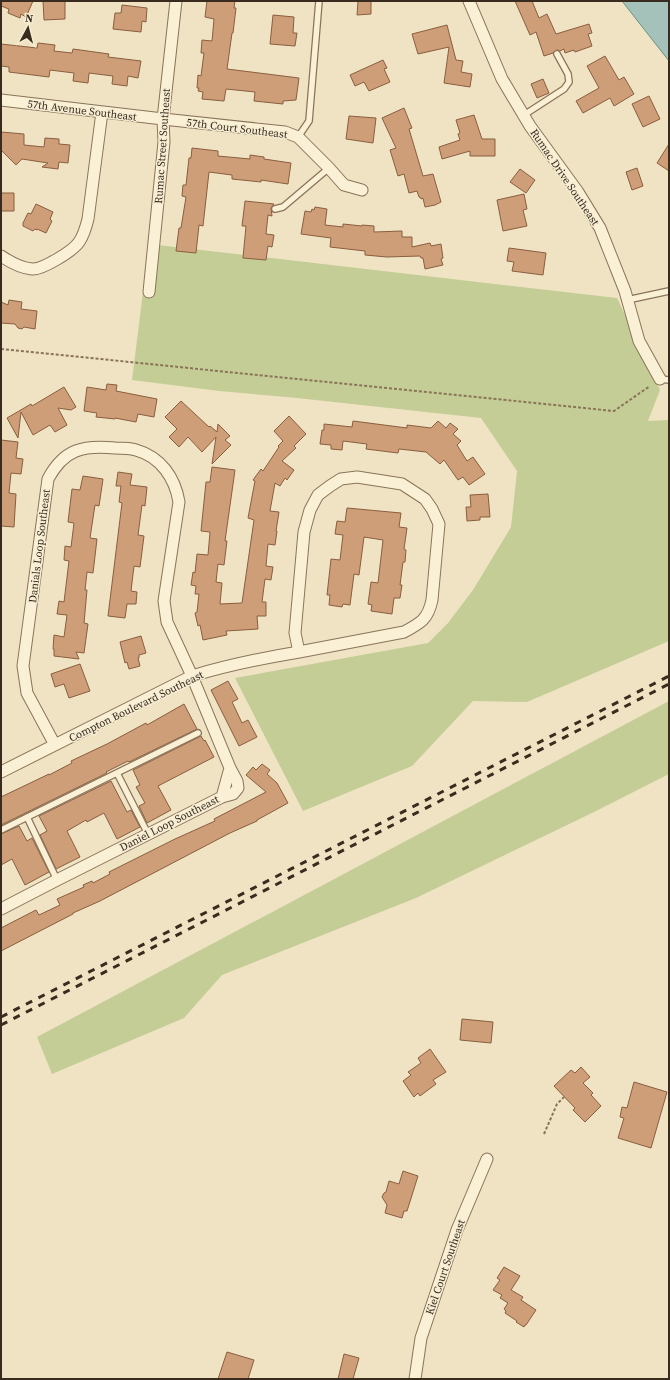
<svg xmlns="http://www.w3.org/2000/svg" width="670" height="1380" font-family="'Source Serif 4',serif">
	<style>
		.green { fill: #c5cd96 }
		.water { fill: #a5c2ba; stroke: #6c9088 }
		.building { fill: #ce9e78; stroke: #895e3f }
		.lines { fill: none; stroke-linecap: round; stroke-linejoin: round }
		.lane-casing { stroke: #897459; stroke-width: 8 }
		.street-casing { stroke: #897459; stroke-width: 13 }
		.path { stroke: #897459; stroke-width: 2; stroke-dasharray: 3 2; stroke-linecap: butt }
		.lane { stroke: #f9f0d6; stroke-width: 5.5 }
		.street { stroke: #f9f0d6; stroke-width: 11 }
		.rail { stroke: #392c1e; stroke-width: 3; stroke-dasharray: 7 7; stroke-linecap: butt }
		.labels { text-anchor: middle; stroke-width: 3; stroke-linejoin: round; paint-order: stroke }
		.street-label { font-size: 11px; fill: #392c1e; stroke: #f6edd3 }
	</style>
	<rect width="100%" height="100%" fill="#efe3c3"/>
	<path class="green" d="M149,244l468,54 43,92 -12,31 21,-1v221l-142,61 -54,-1 -61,65 -109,45 -68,-133 193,-35 20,-20 25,-33 38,-63 6,-56 -36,-53 -184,-20 -78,-7 -87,-11z
		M669,701v73l-75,38 -178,86 -194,77 -38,43 -132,56 -15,-37z"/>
	<path class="water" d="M622,1h47v60z"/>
	<path class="building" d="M1,1h32l-7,16 -5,-3 -1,4 -12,-5 1,-4 -8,-3z
		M43,1h22v18l-21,1z
		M207,1h28l-1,7h2l-3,25h-1l-5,36 72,9 -3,22 -13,1v3l-29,-3 1,-9 -29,-3 -2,12 -22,-2 1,-7 -5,-1 1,-3h-2l1,-13 3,1 3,-23h-3l1,-13 10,1 2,-22 -9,-2z
		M358,1h13v13l-14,1z
		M515,1h17l7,17 8,-4 9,20 33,-10 3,9 -4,1 4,12 -17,6 -1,-2 -9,3 -1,-4 -4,2 -3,-1 -4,3 -9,3 -8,-24 -6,3z
		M122,5l25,3 -1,14 -4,-1 -1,11 -28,-3 2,-16h6z
		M273,15l21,2 -1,16h4l-2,13 -25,-2z
		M447,25l9,35 7,1 -2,11 11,2 -2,13 -26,-4 5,-36 -31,7 -6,-20z
		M38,43l17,2 -1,6 18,2 1,-4 36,5 -1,3 33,4 -3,17 -10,-2 -1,10 -15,-2 1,-8 -24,-3 -1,10 -15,-2 1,-8 -24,-3 -1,7 -40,-5v-5l-8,-1v-22l36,4z
		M605,56l14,24 5,-3 10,17 -20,12 -4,-8 -27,15 -7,-12 23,-13 -12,-22z
		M383,60l4,8 -3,1 6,13 -21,9 -5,-9 -9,4 -5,-11z
		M543,79l6,14 -12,5 -6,-14z
		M649,96l11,23 -17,8 -11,-23z
		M404,108l8,20 -3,1 14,47 10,-2 8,28 -6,3 -10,2 -2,-9 -2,1 -1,-2h-1l-2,-6 -8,2 -5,-19 -6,2 -8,-26 6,-2 -14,-30z
		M474,115l8,24h13v17h-25v-5l-28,8 -3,-12 21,-7 -2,-6 2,-1 -4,-13z
		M349,116l27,2 -3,25 -27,-4z
		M1,132l23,2v11l20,2 1,-9 14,1v5l11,1 -2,18 -9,-1 -1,7 -16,-2 6,-4 -26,-4 -6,6 -15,-15z
		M669,144v27l-12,-8z
		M192,148l26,3v5l32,3v-4l14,2v2l27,4 -3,21 -27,-4v2l-29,-3v-4l-23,-3 -6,54 -4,-1 -3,28 -20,-2 3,-23h2l5,-31 -4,-1 1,-11h3l3,-27h2z
		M637,168l6,18 -11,4 -6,-18z
		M520,169l15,11 -9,13 -16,-11z
		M1,193h13v18h-13z
		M524,194l3,15 -4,1 4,16 -24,5 -6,-31z
		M245,201l29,3 -3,4 1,8 -4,-1 -2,19 8,1 -2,12 -4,-1 -2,14 -23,-2 3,-32h-4z
		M36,204l17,8 -3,7 2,2 -6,12 -9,-4v1l-2,-1 -2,2 -10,-5v-3l5,-10 3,1z
		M315,207l12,2 -2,16 18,2v-3l19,2v-1l12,1v6l28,-1v6h10v10l18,-4 1,3 10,-2 2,14 -2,1 2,6 -18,4 -2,-11h-2l-1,-2 -33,1 -22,-2v-4l-35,-4 1,-9 -30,-4 4,-23 6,1 1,-3 2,1z
		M509,248l37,5 -3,22 -31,-4 2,-9 -7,-1z
		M9,300l13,2 -1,7 16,2 -2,18 -11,-2 -2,2 -4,-1 -3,-4 -14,-1v-21l7,3z
		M107,384l10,1 -1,6 41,8 -3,18 -16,-3 -2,8 -21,-4v1l-19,-2 1,-4 -13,-2 3,-24 19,3z
		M64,387l12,20 -5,3 -13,-2 9,17 -12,7 -5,-7 -17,10 -12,-23 -3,26 -11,-20 24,-14 1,2z
		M181,401l28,26 1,-1 7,6 1,-8 12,12 -5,4 6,5 -19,19 4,-27 -14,15 -14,-15 -9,10 -10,-10 8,-8 -12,-12z
		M289,416l17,18 -12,12 2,2 -14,13 12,9 -7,10 -2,-2 -5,8 -5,-3 -5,28 9,1 -3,19h1l-2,14 -7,-1 -2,22 7,1 -2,13 -6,-1 -3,23h4v14h-9l1,13 -32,2 1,4 -24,5 -3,-15 -2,1 -3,-13 2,-1 2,-18h-4l1,-8 -5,-1 2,-13 2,1 2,-19 11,1 2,-23 -9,-1 5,-49h4l2,-15 23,3 -10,71h2l-3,24 -6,-1 -2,18 6,1 -2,21 22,-1 12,-83 -6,-2 7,-37 -2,-1 8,-11 2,2 16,-24 -1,-1 5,-5 -9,-10z
		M353,421l54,7v-3l24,3 7,-7 8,7 4,-5 8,6 -5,5 8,7 -4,4 10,16 6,-4 12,17 -16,11 -6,-8 -5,3 -14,-20 -4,4 -14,-12 -27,-3 -1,4 -32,-4 1,-5 -24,-3 -1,9 -11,-1v-4l-11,-1 2,-14h2v-6l28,3z
		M1,440l17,2 -2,16 7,1 -2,15 -10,-1 -2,20 7,1 -2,33 -13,-1z
		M118,472l14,2 -2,11 17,2 -2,19 -3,-1 -4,30 6,1 -4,31 -6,-1 -3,25 6,1 -1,12h-9l-2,14 -17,-2 14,-113 -3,-1 2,-16h-5z
		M83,476l20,3 -4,27 -4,-1 -5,33 7,1 -4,34 -6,-1 -2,18h2l-3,33 4,1 -4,29 -8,-1 3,7 -25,-3v-7h-1l1,-14 10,2 3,-22 -10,-1 2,-13 5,1 5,-41 -5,-1 1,-14 6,1 3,-24 -6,-1 4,-33 8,1z
		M488,494l2,23h-10v3l-13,1 -1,-14h5l-1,-12z
		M347,508l54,5 -2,14 8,1 -3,21 2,1 -1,12h-2l-3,23h2l-2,13h-6l-2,16 -21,-3 1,-6 -4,-1 3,-22 7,1 5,-43 -19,-3 -5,38 -5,-1 -4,31 -7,-1 -1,3 -13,-2 1,-10h-3l4,-36 9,1 3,-25 -8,-1 2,-13 8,1z
		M141,636l5,17 -7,2v3h-1l2,8 -11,3 -2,-7 -2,1 -5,-21z
		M80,664l10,27 -21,7 -5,-14 -9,3 -4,-13z
		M228,681l10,18 -6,3 2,4 8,17 6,-3 9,17 -18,9 -28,-56z
		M184,704l13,25 -68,33 -1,-1 -22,11 1,1 -106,52v-28l48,-23v1l23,-12 -1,-2 36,-17 39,-21 1,2z
		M201,736l3,5 1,-1 9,17 -56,29 13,24 -24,13 -8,-17 6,-3 -9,-16 4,-2 -7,-15z
		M262,764l8,6 -3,4 10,9 11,20 -31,17v1l-27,12 -130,68 -27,12v1l-72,37v-23l35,-18 3,5 21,-10 -3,-6 27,-12 -1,-2 9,-4 1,2 17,-9 -1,-2 66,-33 40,-18 -1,-2 52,-27 -20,-17 7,-8 3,3z
		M111,781l16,31 4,-2 9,17 -23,12 -13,-26 -17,9 -1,-2 -19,11 13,26 -24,12 -16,-34 7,-4 -8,-15z
		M19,826l8,15 5,-3 17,34 -24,13 -13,-26 -11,6v-31z
		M462,1019l31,3 -2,21 -31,-3z
		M430,1049l16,23 -13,8 3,4 -16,12 -2,-3 -4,4 -11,-16 8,-6 -3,-3 13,-9 -3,-5z
		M581,1067l9,10 -7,6 10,10 -2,2 10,11 -16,16 -12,-12 2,-2 -21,-22 17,-16 4,3z
		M634,1082l33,10 -16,56 -33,-10 6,-20 -4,-1 2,-10 5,1z
		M403,1171l15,5 -11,35h-3l-2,7 -17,-5 2,-8 -5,-8 2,-4 2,-1 3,-11 10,3z
		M504,1267l16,9 -9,14 12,7 -2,3 15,10 -10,15h-1l-1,2 -8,-5 1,-1 -12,-8 1,-2 -2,-2 4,-6 -8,-5 2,-3 -9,-5 7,-10 -3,-2z
		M227,1352l27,8 -6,19h-30z
		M344,1354l15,4 -6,21h-15z"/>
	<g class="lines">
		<g class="lane-casing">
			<path id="lane" d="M524,115l40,-26 5,-7 -1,-8 -11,-20
				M298,137l11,-16 10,-120
				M275,209l8,-2 46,-39
				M627,300l42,-9
				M660,379l9,1
				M117,773l31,61
				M27,817l30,63
				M1,830l197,-97"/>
		</g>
		<g class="street-casing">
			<path id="street" d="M469,1l33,78 28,47 48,66 22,36 25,63 14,50 21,38
				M1,100l162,19 122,13 13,5 31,31 15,17 18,5
				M1,256c9,6 19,12 31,13 10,1 41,-18 47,-27 5,-7 7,-15 9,-23l14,-107
				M149,292l15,-150 -1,-23 13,-118
				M357,477l45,7 23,15 7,10 7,15 -7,76c-4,19 -11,23 -28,32l-105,20 -4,-19 9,-101 6,-22 8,-15 12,-9 11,-7z
				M1,772l191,-96c36,-11 71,-18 107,-24
				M222,797l8,-29
				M1,909l56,-29 165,-83 11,-3 5,-6 -1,-7 -7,-13 -38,-92 -25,-54 -3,-21 15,-99c-4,-24 -18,-45 -43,-52 -6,-2 -14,-2 -21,-2 -32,-3 -51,1 -67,31l-25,187 4,27 28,52
				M415,1379l6,-41 36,-108 30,-71"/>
		</g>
		<path class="path" d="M1,349l613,62 36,-25
			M544,1134l13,-30 7,-7"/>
		<use href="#lane" class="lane"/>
		<use href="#street" class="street"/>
		<path class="rail" d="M1,1017l668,-341
			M1,1025l668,-341"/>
	</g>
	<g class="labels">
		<g class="street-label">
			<text transform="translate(82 110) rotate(7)" y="4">57th Avenue Southeast</text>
			<text transform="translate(237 128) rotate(7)" y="4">57th Court Southeast</text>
			<text transform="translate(162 146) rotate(-86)" y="4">Rumac Street Southeast</text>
			<text transform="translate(565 177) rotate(56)" y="4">Rumac Drive Southeast</text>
			<text transform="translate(39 546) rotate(-83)" y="4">Danials Loop Southeast</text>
			<text transform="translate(136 706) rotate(-26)" y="4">Compton Boulevard Southeast</text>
			<text transform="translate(169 823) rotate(-27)" y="4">Daniel Loop Southeast</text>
			<text transform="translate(445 1267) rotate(-71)" y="4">Kiel Court Southeast</text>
		</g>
	</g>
	<rect width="670" height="1380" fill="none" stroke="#392c1e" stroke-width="4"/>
	<g transform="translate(28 28) rotate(7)" stroke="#f6edd3" stroke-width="3" paint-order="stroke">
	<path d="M0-3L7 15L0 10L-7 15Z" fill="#392c1e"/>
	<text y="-6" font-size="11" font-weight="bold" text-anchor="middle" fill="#392c1e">N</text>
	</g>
</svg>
